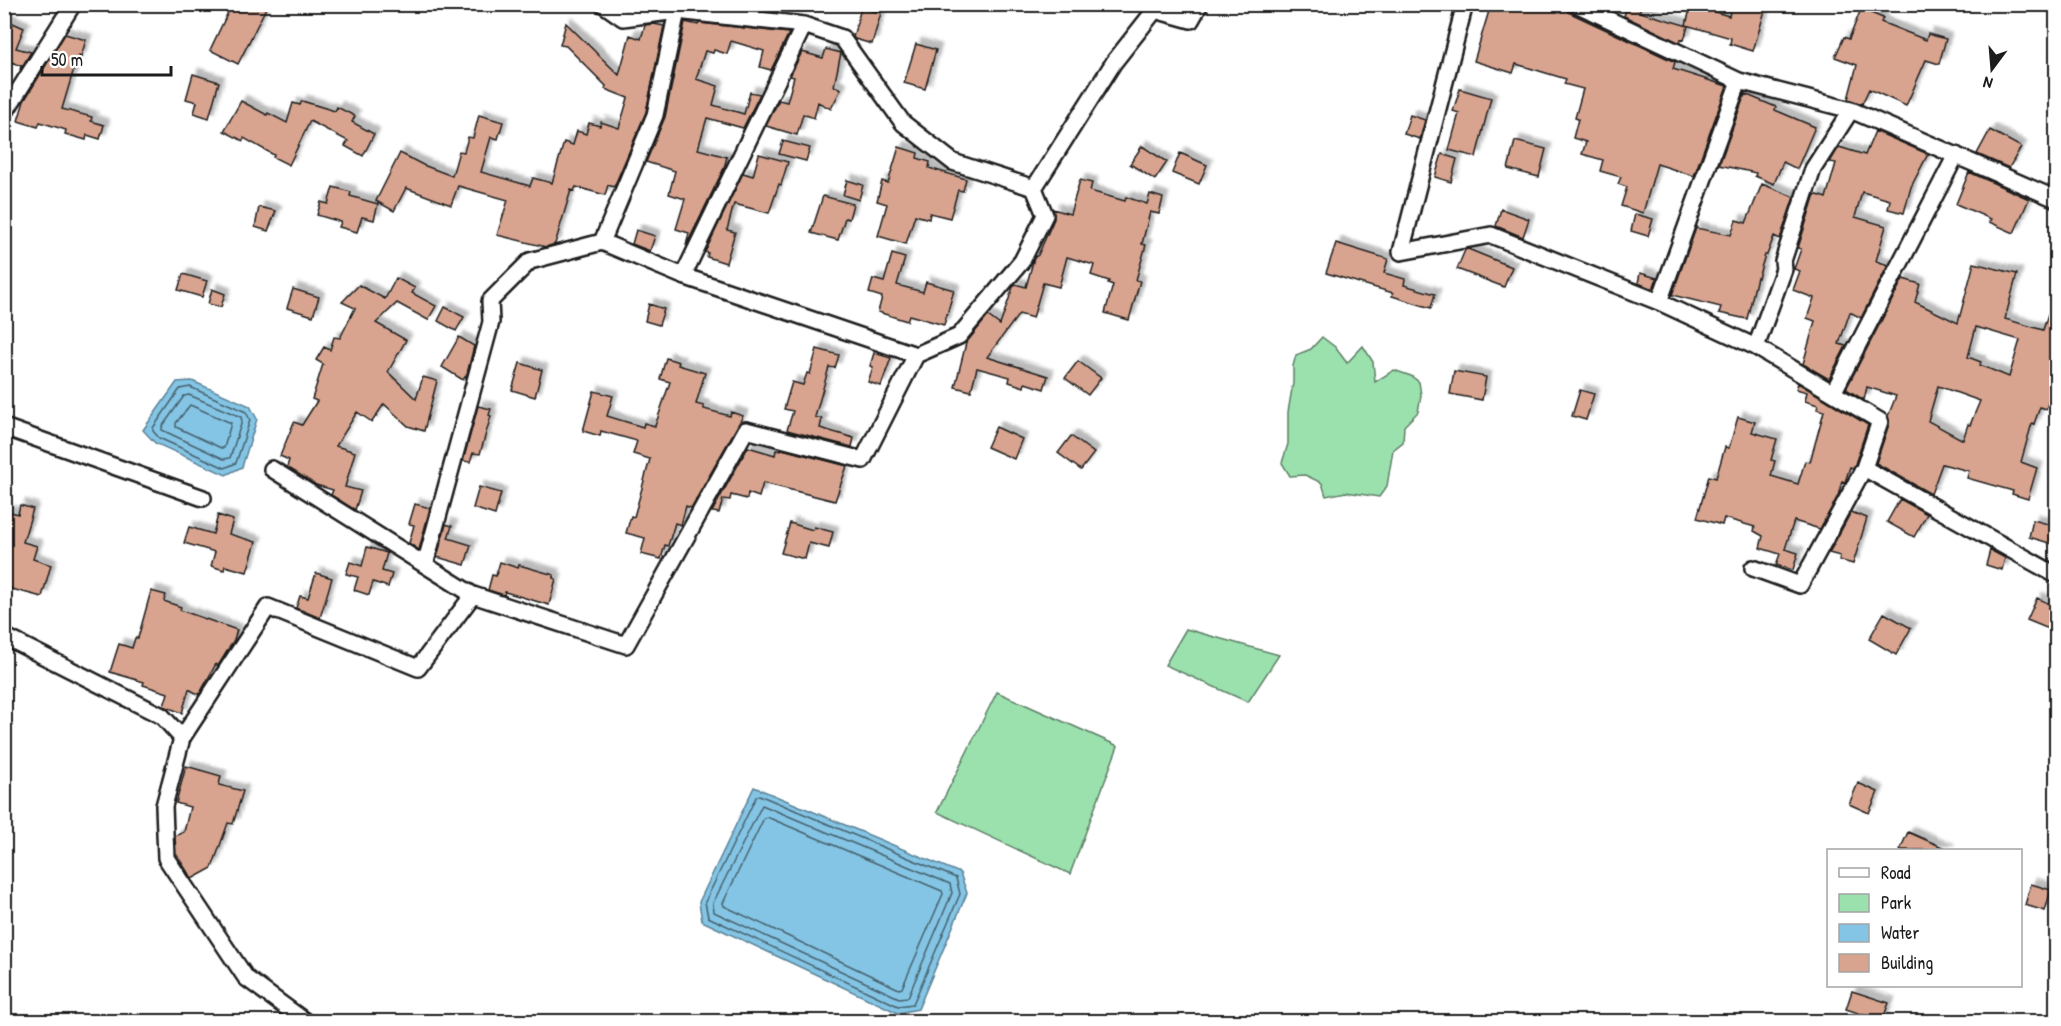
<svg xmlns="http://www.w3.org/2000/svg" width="2061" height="1026" font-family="'Patrick Hand',sans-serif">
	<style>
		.green { fill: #9be1ae; stroke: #5c7e65; stroke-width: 1.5 }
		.water { fill: #84c5e5; stroke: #5a8195; stroke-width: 1.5 }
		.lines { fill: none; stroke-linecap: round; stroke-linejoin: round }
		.shore { stroke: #46606c; stroke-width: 1.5 }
		.building { fill: #d9a48f; stroke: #1c1c1c; stroke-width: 1.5; fill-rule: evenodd; filter: url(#shadow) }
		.street-casing { stroke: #1c1c1c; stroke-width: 20 }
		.street { stroke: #fff; stroke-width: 15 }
	</style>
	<defs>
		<filter id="shadow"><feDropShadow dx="5.5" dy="-5.5" stdDeviation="1.5" flood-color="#0004"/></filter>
	</defs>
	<rect width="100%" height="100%" fill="#fff"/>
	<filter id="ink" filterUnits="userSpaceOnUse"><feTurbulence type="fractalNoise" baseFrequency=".0167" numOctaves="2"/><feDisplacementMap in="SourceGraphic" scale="12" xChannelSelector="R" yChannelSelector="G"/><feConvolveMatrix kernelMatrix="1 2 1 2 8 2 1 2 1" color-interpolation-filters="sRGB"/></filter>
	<g filter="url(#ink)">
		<path class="green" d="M1322,337l13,10 12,16 16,-17 10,16 2,20 19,-12 17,6 8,6 2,13 -3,17 -14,14 -1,16 -10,8 -6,36 -8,11 -33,-5 -20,4 -4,-13 -17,-8 -15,1 -8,-13 6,-19v-32l5,-29v-17l3,-11 15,-6z
			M1186,629l93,26 -31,47 -83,-37z
			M997,692l121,54 -48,128 -133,-62z"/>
		<path class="water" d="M192,381l58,25 7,13 -15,48 -16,8 -71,-32 -12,-13 34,-48z
			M754,787l206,86 7,20 -49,116 -20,4 -196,-92 -3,-19z"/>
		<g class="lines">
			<path class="shore" d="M190,387l56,25 4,8 -14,43 -11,5 -66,-30 -6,-7v-3l27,-39z
				M189,395l52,22 1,4 -12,37 -6,1 -62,-29v-3l22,-31z
				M190,405l41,18 -7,25h-3l-45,-21v-4z
				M759,795l197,83 4,16 -47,110 -15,2 -190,-89 -3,-15 51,-105z
				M762,805l188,79 2,9 -44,104 -9,1 -185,-86 -1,-9z
				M767,817l175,74 1,3 -41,94 -3,1 -175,-83 -1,-3 41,-85z"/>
		</g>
		<path class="building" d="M232,4h36l-30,60 -28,-14z
			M1491,4h68l8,3 1,5 107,50 -2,7 54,17 -33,90 -37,-12 -14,49 -22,-7 6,-19 -9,-3 3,-7 -21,-6 3,-11 -21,-6 4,-12 -13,-4 5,-19 -3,-1 8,-29 -19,-5 2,-5 -50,-15 -3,9 -39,-12z
			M1732,4h35l-14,47 -23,-7 1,-6 -45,-13 5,-20 38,11z
			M1627,5l13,4v3l48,14 -4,14 -3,-1 -1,4 -56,-27z
			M861,8l20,5 -9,31 -17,-5 -2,-2z
			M1861,9l22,9 -2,4 45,18 2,-6 18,5 -7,25 -13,-4 -20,46 -37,-17 -7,15 -14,-5 9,-34 -22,-8 9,-20 5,2z
			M4,19l20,9 -8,20 15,4 -11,18 1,-4 -12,-5 -5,12z
			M685,22l13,3 1,-2 90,10 -18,37 -11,-3 4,-16 -33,-10 -4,13 -13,-4 -1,3 -8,-2 -9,28 22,7 -5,19 31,9 6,-22 10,2 -17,34 -36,-10 -9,31 29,8 -3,11 -38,78 3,-13 -13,-4 9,-30 -16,-5 6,-23 -29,-9 19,-45z
			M566,23l53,52 11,-40 11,4 4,-14 9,-1 10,2 -18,86 -32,75 -6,-2 -3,10 -29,-8 -2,4 -3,-1 -16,54 -9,3 -49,-12 11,-35 -50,-14 -7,19 -45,-17 -12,23 -18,-10 24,-48 23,12 29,11 7,-25 5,1 4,-15 5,1 6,-23 24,7 -5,17 -7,-2 -10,35 49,14 3,-8 19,5 12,-41 9,3 4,-14 9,3 3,-11 11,3 1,-4 18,6 9,-30 -23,-9 1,-3 -40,-40 -6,-1z
			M65,34l21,6 -5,17 -2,-1 -6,16 -11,37 30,8 -1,4 13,4 -4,14 -13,-4 -1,5 -21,-6 1,-4 -26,-8 -2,5 -20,-6 6,-20z
			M916,44l20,6 -11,39 -21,-6z
			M826,49l15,4 -7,33 7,3 -10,20 -13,-7 -4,16 -11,-4 -6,21 -31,-9 13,-26 8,2 7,-25 -4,-1 12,-24 21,6z
			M193,74l26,8 -10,36 -15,-5 3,-11 -11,-3z
			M1460,89l31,9 -15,59 -27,-7 10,-37 -6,-2z
			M1745,94l31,13 -1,3 40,17 -18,42 -14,-7 -9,22 -19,-8 1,-3 -37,-8z
			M241,101l26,14 1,-2 19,10 6,-20 7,2 2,-4 33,10 2,-4 18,9 -3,6 22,12 -11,22 -18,-10 3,-5 -38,-20 -21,44 -16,-8 1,-2 -30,-17 -1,3 -19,-10z
			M1410,115l15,5 -5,19 -16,-5z
			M1990,130l31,17 -12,21 -32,-14z
			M1875,131l53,23 -17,33 -7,26 -16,-4 2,-9 -28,-8 -7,25 31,9 -10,35 12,4 -27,53 -11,-6 -11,32 7,2 -17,33 -26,-15 12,-43 -8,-3 7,-20 -21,-8 7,-19 -6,-2 7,-20 -3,-1 17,-54 11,4 10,-35 -6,-1 9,-15 26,8z
			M783,141l27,7 -4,13 -27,-7z
			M1515,141l31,8 -7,28 -31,-8z
			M1142,146l25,16 -12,18 -25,-16z
			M899,147l19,6 -1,5 13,4 -1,6 37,11 -3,12 -5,-1 -8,28 -20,-5 -1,6 -14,-4 -9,29 -28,-8 9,-32 -10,-3 5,-20 6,2z
			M1180,153l27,12 -8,19 -27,-11z
			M759,154l29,8 -7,23 -2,-1 -10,29 -35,-9 -7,26 8,2 -9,31 -19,-6 1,-4 -3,-1 38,-79 10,3z
			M1442,154l15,5 -6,23 -16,-5z
			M1969,172l60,27 -15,34 -25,-11 2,-3 -35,-15z
			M847,180l16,5 -4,15 -16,-5z
			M1080,180l12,3 -2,8 35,10 1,-4 21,7 3,-10 13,4 -4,16 -9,-2 -8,32 4,1 -10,35 4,1 -11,39 -24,-7 8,-28 -5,-2 1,-2 -18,-6 3,-10 -27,-8 -8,30 -16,-4 -10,35 -14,-4 -32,43 61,19 -4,13 -19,-6 -1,4 -15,-5 1,-5 -33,-9 -6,23 -16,-4 11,-44 22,-27 12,9 13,-38 2,-3 11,3 8,-29 4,-3 16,-36 -1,-10 17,5z
			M1762,184l32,13 -14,42 -6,-3 -7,19h-2l-7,23 -1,-1 -10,42 -28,-6 2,-6 -49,-12 24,-67 35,7 5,-15 10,3z
			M333,187l18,5 -1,4 28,8 -4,16 -12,-3 -5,15 -18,-5 2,-5 -24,-7 4,-13 7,2z
			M823,196l30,8 -4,15 -4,-1 -7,22 -27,-7z
			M259,207l17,4 -8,20 -13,-4z
			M1501,209l28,10 -6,18 -27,-11z
			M1635,214l18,5 -5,17 -17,-5z
			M636,230l19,6 -5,15 -18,-7z
			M1336,243l52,16 -4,14 21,6 -1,6 31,9 -4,14 -39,-12 1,-3 -67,-20z
			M1468,249l44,18 -8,20 -47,-18 8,-19z
			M892,254l13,4 -8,27 26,7 3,-10 28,8 -10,35 -35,-10 -2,6 -29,-9 4,-15 -13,-4 4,-14 11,3z
			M1974,263l43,11 -12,45 38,11 10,-32 3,1v82l-10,28 -6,-2 -6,17 -2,-1 -11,39 16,6 -9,31 -16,-5 1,-3 -46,-13 2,-7 -27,-7 -11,30 -55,-31 13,-39 -1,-8 8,-20 -29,-9 -3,13 -18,-11 57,-110 17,5 -5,18 43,21zM1976,327l44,13 -11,37 -29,-12 1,-3 -13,-5zM1938,386l42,15 -10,24 -2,-1 -5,16 -35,-19z
			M1640,273l17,5 -4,11 -15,-6z
			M183,274l24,7 -5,16 -24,-7z
			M396,278l19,10 -3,5 24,13 -8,14 -31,-17 -21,20 30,17 -18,32 28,27 7,-22 14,4 -13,50 -16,-5 -24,-22 -12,18 -15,-10 -21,34 19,6 -10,35 16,4 -6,19 -24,-15 2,-5 -17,-5 -29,-18 2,-7 -9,-4 14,-34 8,3 15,-24 -5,-2 11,-35 -7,-4 8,-13 6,3 4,-13 6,1 15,-30 -13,-6 17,-17 26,14z
			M212,289l13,5 -4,13 -13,-3z
			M293,289l26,8 -6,19 -26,-8z
			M649,304l15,5 -5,16 -14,-4z
			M445,307l19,10 -8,14 -18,-10z
			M459,337l15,9 -7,28 -4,6 -21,-13z
			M817,349l22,6 -4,13 -6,-1 -14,50 7,2 -2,9 34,10 -2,9 -65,-17 6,-19 -9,-2 8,-27 11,3 4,-12 3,1z
			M874,353l17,5 -10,28 -13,-4 5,-15 -3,-1z
			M666,358l13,4 -1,3 27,8 -9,31 8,2v3l26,7 1,-4 12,4 -52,92 -5,-2 -5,19 -6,-2 -7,23 -3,-1 -4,14 -20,-5 4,-16 -19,-5 5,-17 3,1 16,-58 -17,-5 4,-13 -36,-10 -1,5 -17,-5 11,-40 19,5 -6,20 36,11 1,-4 11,3 15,-44 -10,-3z
			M1078,361l23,17 -13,17 -23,-17z
			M520,363l22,7 -7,27 -23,-7z
			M1454,371l32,6 -4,23 -32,-6z
			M1798,383l70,42 -13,39 -2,4 -3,-1 -5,15 -3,-1 -4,15 -18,33 -26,-8 -9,28 13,4 -5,17 -17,-5 4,-11 -20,-6 3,-12 -9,-5 1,-4 -31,-9 -2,7 -25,-7 12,-42 7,2 9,-31 4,1 9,-31 17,5 -3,10 25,7 -6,21 4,1 -4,15 27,8 7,-23 5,1 14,-51 -7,-2 1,-4 -13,-4 2,-9 -11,-3z
			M1580,390l14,4 -8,26 -14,-4z
			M478,406l13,3 -2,6 2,1 -11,38 -7,-1 -3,9 -7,-1z
			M996,427l26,12 -8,20 -27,-12z
			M1071,436l23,17 -13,17 -23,-17z
			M748,447l27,8 1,-5 5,1 1,-2 65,17 -12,35 -72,-18 -4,14 -11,-4 -1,6 -16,-4 -1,5 -7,-1 -4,14 -7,-1z
			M479,487l22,6 -6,22 -22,-7z
			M1900,499l27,15 -13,23 -27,-15z
			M415,504l15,4 -11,42 -10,-7 5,-18 -5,-1z
			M20,505l13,4 -10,33 14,4 -4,13 18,6 -9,32 -38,-10v-77l14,4z
			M1851,512l16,6 -14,46 -14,-4 1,-4 -11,-3z
			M218,515l15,5 -4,14 27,8 -9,30 -22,-6 -1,4 -13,-4 4,-14 -31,-9 5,-16 24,7z
			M2033,520l23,6v19l-27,-8z
			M790,523l23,7 1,-3 19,5 -4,16 -20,-5 -4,16 -24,-6z
			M446,524l6,2 -4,12 23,7 -6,20 -28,-8z
			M367,547l20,6 -5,18 10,3 -4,13 -15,-5 -4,13 -15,-5 4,-13 -12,-3 4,-12 12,4z
			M1990,550l15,8 -3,12 -16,-5z
			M500,562l18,6 1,-3 35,10 -1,3 3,1 -7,26 -44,-13 -1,3 -16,-5 4,-15 4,1z
			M316,573l16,5 -12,40 -24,-10 4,-12 8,2z
			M151,591l15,4 -2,6 17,6 -1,3 57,20 -3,10 -16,26 -2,-2 -17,31 -10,-6 -7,24 -18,-7 4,-13 -25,-8 1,-3 -34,-10 9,-28 13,4 3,-10h3z
			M2037,598l19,9v25l-29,-12z
			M1884,613l27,15 -15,27 -27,-16z
			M186,766l35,10 -2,9 24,6 -10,33 -5,-1 -16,45 -20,11 -16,-25 -1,-18 9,-4 6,-25 -14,-4z
			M1858,783l20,9 -9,21 -20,-9z
			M1908,832l41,18h-49z
			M2031,884l20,6 -6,21 -20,-6z
			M1852,991l37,12 -7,18 -36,-12z"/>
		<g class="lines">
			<g class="street-casing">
				<path id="street" d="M603,4l20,14 54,-7 127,14 38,13 61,85 50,39 81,26
					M1465,4l-64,248 90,-17 168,67 97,45 124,74 -16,47 192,107
					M1576,4l163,77 112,29 205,89
					M677,11l-22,104 -53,127 81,34 233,79
					M4,114l69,-110
					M683,276l121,-251
					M1659,302l80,-221
					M1756,347l28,-78 -1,-8 30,-92 38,-59
					M1833,393l123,-238
					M4,427l199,71
					M272,469l201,126
					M425,565l66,-243 -1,-21 40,-40 72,-19
					M1753,568l47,17 64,-117
					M4,636l158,80 20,22 -18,68 2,52 80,120 60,44
					M182,738l86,-131 150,61 55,-73 153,50 120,-215 117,30 53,-105 43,-19 63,-75 23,-46 -11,-27 80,-126 41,-52 36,10 9,-16"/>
			</g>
			<use href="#street" class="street"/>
		</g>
	</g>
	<rect width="2061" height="1026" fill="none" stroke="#fff" stroke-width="24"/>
	<rect x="12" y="12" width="2037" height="1002" fill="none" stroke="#1c1c1c" stroke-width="2" filter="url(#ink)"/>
	<rect x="1827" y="849" width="195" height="138" fill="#ffffff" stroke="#a4a4a4" stroke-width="1.5"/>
	<rect x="1839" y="868" width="30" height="9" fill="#ffffff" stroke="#a4a4a4" stroke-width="1.5"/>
	<text x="1881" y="879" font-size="18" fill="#1c1c1c">Road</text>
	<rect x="1839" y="894" width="30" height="18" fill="#9be1ae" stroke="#a4a4a4" stroke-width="1.5"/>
	<text x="1881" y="909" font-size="18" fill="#1c1c1c">Park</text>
	<rect x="1839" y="924" width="30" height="18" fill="#84c5e5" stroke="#a4a4a4" stroke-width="1.5"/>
	<text x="1881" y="939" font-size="18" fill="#1c1c1c">Water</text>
	<rect x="1839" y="954" width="30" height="18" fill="#d9a48f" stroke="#a4a4a4" stroke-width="1.5"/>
	<text x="1881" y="969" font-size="18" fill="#1c1c1c">Building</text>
	<g transform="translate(1992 69) rotate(196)" stroke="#ffffff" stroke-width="4.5" paint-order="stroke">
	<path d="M0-4.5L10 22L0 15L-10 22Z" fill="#1c1c1c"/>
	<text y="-9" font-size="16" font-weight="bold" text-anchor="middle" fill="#1c1c1c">N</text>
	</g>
	<path d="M42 66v9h129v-9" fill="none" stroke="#1c1c1c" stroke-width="3"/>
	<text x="51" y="66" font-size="18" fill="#1c1c1c" stroke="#ffffff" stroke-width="4.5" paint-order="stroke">50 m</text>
</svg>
